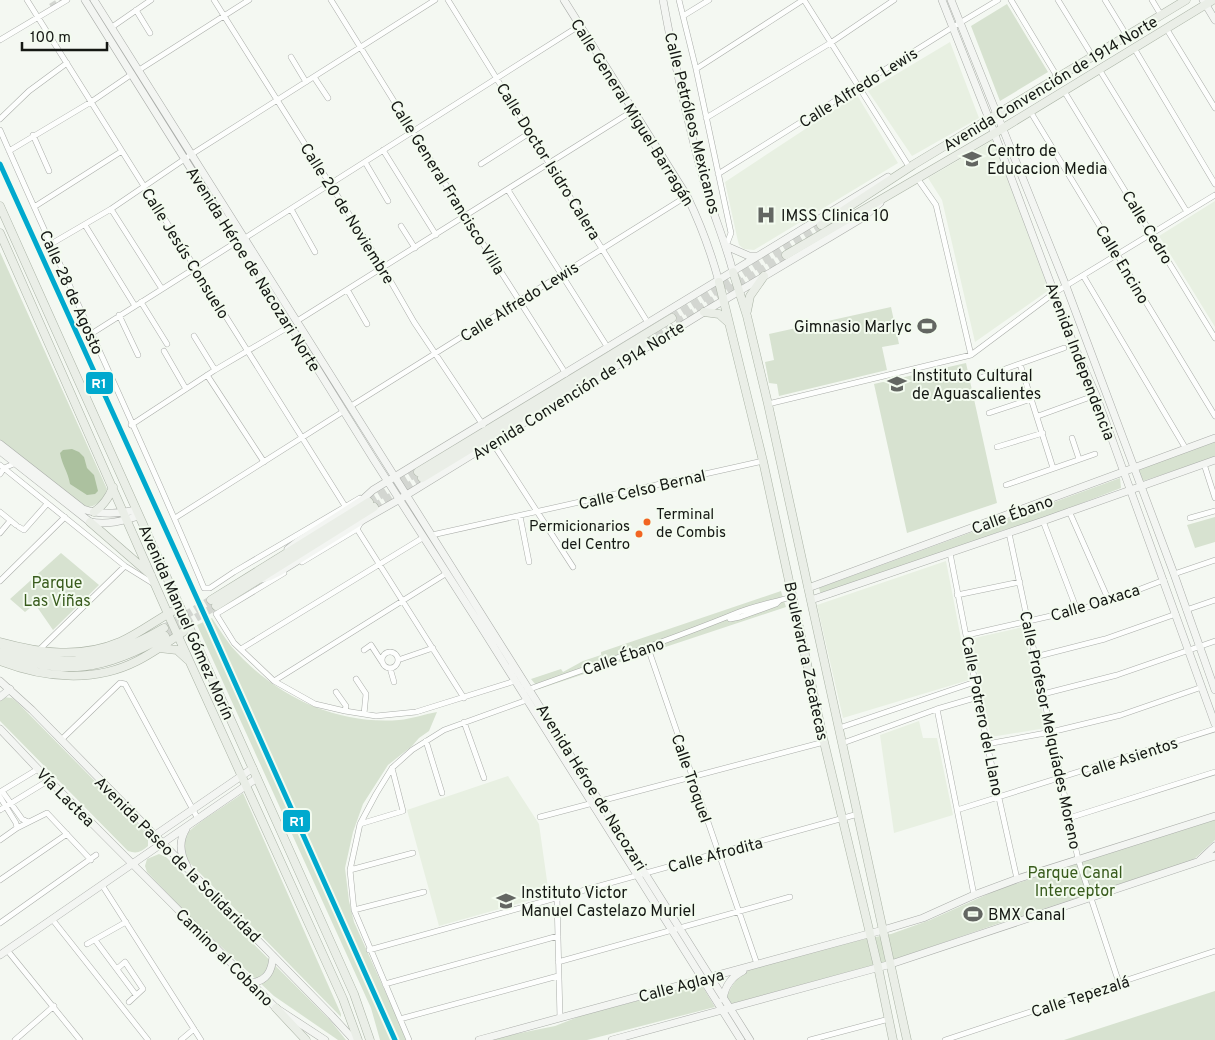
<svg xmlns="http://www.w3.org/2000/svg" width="1215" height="1040" font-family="Overpass,sans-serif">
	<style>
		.built { fill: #e8f0e2 }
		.green { fill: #d7e2d0 }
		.water { fill: #acc19f }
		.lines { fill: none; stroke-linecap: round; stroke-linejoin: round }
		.secondary-tunnel { stroke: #d3d6d1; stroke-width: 7; stroke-dasharray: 7 3.5; stroke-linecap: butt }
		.primary-tunnel { stroke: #d3d6d1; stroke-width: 8; stroke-dasharray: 8 4; stroke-linecap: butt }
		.street-casing { stroke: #aaada9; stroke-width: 6 }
		.secondary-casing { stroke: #aaada9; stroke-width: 8 }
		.primary-casing { stroke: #aab3a5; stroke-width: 9 }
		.street { stroke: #fdfefd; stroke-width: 5 }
		.secondary { stroke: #f3f5f2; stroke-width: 7 }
		.primary { stroke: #eaeee7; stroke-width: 8 }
		.rail-1-casing { stroke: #f3fbef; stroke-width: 9 }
		.rail-1 { stroke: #00a9ce; stroke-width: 5 }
		.bus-dot { fill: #f26522; stroke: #f3fbef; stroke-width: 2 }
		.labels { text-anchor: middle; stroke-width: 4; stroke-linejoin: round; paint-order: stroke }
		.bus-label { font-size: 15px; fill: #151814; stroke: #f3fbef; text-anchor: start }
		.street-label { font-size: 16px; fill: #151814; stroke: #f3fbef }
		.poi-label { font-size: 16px; fill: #151814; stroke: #f3fbef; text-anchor: start }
		.park-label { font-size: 16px; fill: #385b1c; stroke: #f3fbef }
		.line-badge { stroke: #f3fbef; stroke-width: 2 }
		.badge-label { font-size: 14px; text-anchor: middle; font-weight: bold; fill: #fff }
	</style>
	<rect width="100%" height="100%" fill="#f4f8f2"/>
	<path class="built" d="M950,42l29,76 -67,38 -44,-65z
		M857,95l41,68 -144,87 -10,-1 -5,-4 -2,-8 -12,-55z
		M993,140l56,150 -74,52 -33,-142 -14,-22z
		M1215,201v126l-56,-91z
		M946,561l23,119 -126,38 -26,-113z
		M1023,627l23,101 -55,9 -21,-98z
		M919,721l4,17h14l16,77 -59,18 -14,-98z
		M508,776l31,48 10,71 -110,31 -32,-116z"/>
	<path class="green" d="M1007,4l41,68 -48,29 -29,-75z
		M0,252l107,237c-5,12 -9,17 -23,19l-84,-68z
		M891,307l8,37 -17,3 5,23 -108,26 -2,-12 -8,-1 -4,-21 9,-2 -5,-26z
		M966,363l31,140 -90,30 -33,-149z
		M1215,441v16l-72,24 -7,-11z
		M1120,478l1,10 -83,32 -34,10 -54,21 -129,44 -2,-7z
		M1215,517v25l-20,6 -8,-23z
		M61,553l38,32 -46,45 -18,-26 -10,8 -15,-13z
		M781,591l5,16 -247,82 -8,-10 30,-10 2,3 20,-11 18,-6v-3z
		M212,618c6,9 12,19 19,28 42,49 104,79 168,74 13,-1 25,-6 38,-8l-8,19 -10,7 -7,8 -24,19 -25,39 -10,28 -8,36 4,33 5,21 53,118h-27l-9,-32 -174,-383z
		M3,697l9,1 6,5 128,130 2,6v7c-7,6 -11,8 -20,5l-128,-130v-21z
		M243,793l98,221v3l-154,-157c-3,-8 -4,-19 1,-27 4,-7 46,-33 55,-40z
		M1215,818v22l-22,20 -196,64 -101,35 -165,45 -5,-6c9,-18 10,-20 27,-31l107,-27 31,-6 39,-14 67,-30z
		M159,854l7,3 164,163 16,20h-8l-64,-44 -80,-75 -47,-49 -2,-6 2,-7z
		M701,984l14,23 -128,33h-93l12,-4 49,-10 28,-11z
		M1215,991v49h-151z"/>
	<path class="water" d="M72,449l7,3 5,5 3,11 7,7 4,16 -3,3 -8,1 -17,-11c-2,-12 -8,-19 -10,-31l3,-3z"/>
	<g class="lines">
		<path class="secondary-tunnel" d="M51,7l11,-7"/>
		<path class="primary-tunnel" d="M672,318l149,-93
			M646,342l140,-87
			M369,502l49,-30
			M374,507l48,-29
			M164,628l47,-28
			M165,636l51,-30"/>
		<g class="street-casing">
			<path id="street" d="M27,0l318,506
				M214,0l169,268 31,54 69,103
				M331,0l135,217 100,157
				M448,0l200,323
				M679,0l17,69 35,164 -5,13
				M804,0l104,165
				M1011,0l47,78
				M1058,0l35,57
				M1105,0l22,36
				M1152,0l9,15
				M136,10l14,23
				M683,16l26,-16
				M112,27l39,-27
				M1166,28l49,80
				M0,40l67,-40
				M1134,48l81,136
				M291,57l15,25
				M696,69l107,-69
				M1099,69l88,143
				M139,70l110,-70
				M314,77l14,21
				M1064,91l151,247
				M1030,111l185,305
				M706,118l126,-76 62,-42
				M0,119l29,-28 38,-28
				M0,130c67,154 140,304 204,458h6l24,-16 126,-74
				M33,135l16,36
				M383,150l53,85
				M9,151l82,-49 41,-28
				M365,162l23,39
				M481,164l50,-32
				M718,174l235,-147 45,-27
				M917,178l19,27 35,150
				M508,190l100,158
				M34,207l88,-56
				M111,209l51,80
				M291,209l24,43
				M85,225l50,81
				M401,226l14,22
				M245,238l334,-212
				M51,244l60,-35 81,-55 243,-154
				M1084,277l102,172
				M348,291l19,33
				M141,302l26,42
				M119,315l19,40
				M297,321l337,-211
				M91,334l147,-93
				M194,336l21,34
				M164,351l22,38
				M1020,364l33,104
				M207,375l57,87
				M980,378l84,-30
				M768,404l203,-49 83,-62 161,-98
				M351,406l336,-210
				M989,413l42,-14
				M1038,416l58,-21
				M131,425l84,-55 75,-44
				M1072,438l7,21
				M492,442l81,125
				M997,447l46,-14
				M1204,464l11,34
				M0,465l125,101 29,18
				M0,474l4,-6 12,-5
				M1006,485l89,-31
				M1069,511l40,90
				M0,512l16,13
				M520,516l9,46
				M175,518l169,-107
				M1190,518l25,-7
				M1043,521l34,89
				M19,527l5,3 23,-26
				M357,529l107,169
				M0,533l10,-12
				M1009,533l69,326 41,124
				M432,535l331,-74
				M950,553l37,191 30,135
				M302,562l55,-33 4,-7
				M284,573l-68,41 18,29 40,38 41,23 30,7 31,5 40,-4 99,-31
				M1174,574l41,-14
				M0,581l65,-64
				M957,595l63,-13
				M1186,610l29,-10
				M730,619l10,-2 36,-13 3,-3
				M967,635l110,-25 32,-9 55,-21
				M648,648l109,316
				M241,649l183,-112
				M364,650l7,-5 11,17
				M38,651l87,-85
				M382 660a8 8 0 1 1 16 0a8 8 0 1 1-16 0Z
				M1035,657l70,-18 71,-25
				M398,660l35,-12
				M390,668l4,14
				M356,679l10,15 -2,20
				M274,681l173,-108
				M527,690c71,-26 142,-49 212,-78 18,-7 37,-10 55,-16
				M336,692l10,14 -1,5
				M1043,694l74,-19 98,-34
				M937,709l37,186
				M464,722l20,56
				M839,728l136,-46
				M61,740l59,-57 5,1 73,135
				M426,741l16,52
				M843,743l94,-34 41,-12
				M987,744l64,-12 70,-17 81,-28
				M2,791l20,28 6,3
				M0,792l38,-23
				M0,797l16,26 1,5
				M0,810l49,-30
				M957,810l258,-81
				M540,817l284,-75
				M1069,818l146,-46
				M360,824l43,-13 -11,-43
				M0,840l17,-12 30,-15 44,47
				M350,870l63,-17
				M0,880l67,-46
				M102,885l99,155
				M557,898l3,120
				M354,910l70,-18
				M52,919l96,121
				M0,923l96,-68
				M95,940l41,55
				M87,944l39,-22
				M7,950l73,90
				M369,950l489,-136
				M558,962l232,-65
				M117,969l8,-7 18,27 -14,13
				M385,984l173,-48
				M400,1019l158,-43
				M15,1040l39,-34
				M181,1040l13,-11
				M409,1040l-55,-130 -4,-40 10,-46 16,-30 16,-26 20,-18 32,-20 83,-30
				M810,1040l79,-21
				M945,1040l270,-89"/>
		</g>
		<g class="secondary-casing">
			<path id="secondary" d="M85,0l111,177 42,64 136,219 106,165 261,415
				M94,0l656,1040
				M564,0l123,196c13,27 24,56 32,86
				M663,0c11,60 24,120 40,178 8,32 22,62 30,94
				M942,0l47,119 84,224 23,52 119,329
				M951,0l115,286 108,288 41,116
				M1203,0l12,20
				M726,246l23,10h9
				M0,444l83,65c16,6 37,5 53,1
				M0,451l90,71c18,3 32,-1 49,-6
				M288,549l9,-7 65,-42 11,-10 515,-313
				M262,579l7,-2 12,-6 82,-51 37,-21 304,-187 128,-76 30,-18 18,-15
				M808,588l407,-150
				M811,600l232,-79 172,-61
				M0,681l32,29 299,305 23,25
				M0,697l10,-8
				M0,729l38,40 238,239 49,32
				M186,829c-8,13 -6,25 1,37
				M154,836l99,-68
				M1200,860l15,-14
				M0,955l257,-177
				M251,983c16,-2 21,-12 22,-27
				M723,999c2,-13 8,-22 20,-28
				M479,1040l404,-110 40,-12 51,-23 43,-16 198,-63
				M612,1040l279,-76 324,-108"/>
		</g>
		<g class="primary-casing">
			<path id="primary" d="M0,206l354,788 16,46
				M821,225l92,-60 273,-165
				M0,233l168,381 175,385 15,41
				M786,255l209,-122 218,-133
				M733,272l14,44 21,88 139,636
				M719,282l44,179 61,281 54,225 15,73
				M747,311l3,-15 14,-20
				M704,312l15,2 10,9
				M418,472l254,-154
				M422,478l224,-136
				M94,512c10,-7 15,-14 19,-25
				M90,522l61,53
				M211,600l158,-98
				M216,606l158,-99
				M0,642c40,11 80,17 120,0 18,-8 35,-21 53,-31
				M3,646c58,28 108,13 161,-18
				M159,648l18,2 11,10
				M0,653c65,24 106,17 165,-17
				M0,661c44,17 94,22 137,0 16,-8 31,-19 46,-29
				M276,1008l30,32"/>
		</g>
		<use href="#street" class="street"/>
		<use href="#secondary" class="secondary"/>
		<use href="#primary" class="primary"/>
		<g class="rail-1-casing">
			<path id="rail-1" d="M0,164l209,461 186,415"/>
		</g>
		<use href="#rail-1" class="rail-1"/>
	</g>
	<defs>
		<g id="university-bare" transform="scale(1.5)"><path d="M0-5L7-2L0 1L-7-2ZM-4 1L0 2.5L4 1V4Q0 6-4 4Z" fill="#636662" stroke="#f3fbef" stroke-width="2.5" paint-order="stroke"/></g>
		<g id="hospital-bare" transform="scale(1.5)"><path d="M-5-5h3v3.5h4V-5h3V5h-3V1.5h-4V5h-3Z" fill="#636662" stroke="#f3fbef" stroke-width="2.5" paint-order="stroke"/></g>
		<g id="stadium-bare" transform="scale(1.5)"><path d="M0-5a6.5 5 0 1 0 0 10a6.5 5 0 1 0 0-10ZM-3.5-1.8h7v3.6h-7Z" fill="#636662" stroke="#f3fbef" stroke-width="2.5" paint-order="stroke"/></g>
	</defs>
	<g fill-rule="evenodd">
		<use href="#university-bare" x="972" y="159"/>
		<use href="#hospital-bare" x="766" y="215"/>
		<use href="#stadium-bare" x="927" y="326"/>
		<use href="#university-bare" x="897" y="384"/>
		<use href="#university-bare" x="506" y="901"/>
		<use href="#stadium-bare" x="973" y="914"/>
	</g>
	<g class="bus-dot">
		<circle cx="647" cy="522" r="4.5"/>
		<circle cx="639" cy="534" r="4.5"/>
	</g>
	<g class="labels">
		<g class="bus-label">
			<text x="656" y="519">Terminal<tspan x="656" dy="18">de Combis</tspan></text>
			<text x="630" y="531" text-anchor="end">Permicionarios<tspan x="630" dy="18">del Centro</tspan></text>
		</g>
		<g class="street-label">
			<text transform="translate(1050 83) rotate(-31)" y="6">Avenida Convención de 1914 Norte</text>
			<text transform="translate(858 87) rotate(-32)" y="6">Calle Alfredo Lewis</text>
			<text transform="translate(633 112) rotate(58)" y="6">Calle General Miguel Barragán</text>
			<text transform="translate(693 123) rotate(76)" y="6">Calle Petróleos Mexicanos</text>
			<text transform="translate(549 161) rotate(58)" y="6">Calle Doctor Isidro Calera</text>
			<text transform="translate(448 187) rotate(58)" y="6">Calle General Francisco Villa</text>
			<text transform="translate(348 213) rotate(58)" y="6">Calle 20 de Noviembre</text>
			<text transform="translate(1148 227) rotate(59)" y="6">Calle Cedro</text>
			<text transform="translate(186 253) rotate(58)" y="6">Calle Jesús Consuelo</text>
			<text transform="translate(1123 264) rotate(59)" y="6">Calle Encino</text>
			<text transform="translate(254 269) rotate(58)" y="6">Avenida Héroe de Nacozari Norte</text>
			<text transform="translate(72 292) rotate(66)" y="6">Calle 28 de Agosto</text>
			<text transform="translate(519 301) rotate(-32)" y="6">Calle Alfredo Lewis</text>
			<text transform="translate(1081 361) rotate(69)" y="6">Avenida Independencia</text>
			<text transform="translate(578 390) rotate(-32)" y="6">Avenida Convención de 1914 Norte</text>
			<text transform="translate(642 489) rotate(-13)" y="6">Calle Celso Bernal</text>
			<text transform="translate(1012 514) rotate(-20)" y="6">Calle Ébano</text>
			<text transform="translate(1095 602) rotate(-17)" y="6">Calle Oaxaca</text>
			<text transform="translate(187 622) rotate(66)" y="6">Avenida Manuel Gómez Morín</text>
			<text transform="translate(623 656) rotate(-19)" y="6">Calle Ébano</text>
			<text transform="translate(807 661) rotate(78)" y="6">Boulevard a Zacatecas</text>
			<text transform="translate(983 716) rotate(79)" y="6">Calle Potrero del Llano</text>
			<text transform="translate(1051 730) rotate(78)" y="6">Calle Profesor Melquíades Moreno</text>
			<text transform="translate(1129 757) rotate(-18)" y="6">Calle Asientos</text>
			<text transform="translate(692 778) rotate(71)" y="6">Calle Troquel</text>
			<text transform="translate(592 787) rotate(58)" y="6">Avenida Héroe de Nacozari</text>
			<text transform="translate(66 797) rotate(45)" y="6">Vía Lactea</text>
			<text transform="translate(715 854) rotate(-15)" y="6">Calle Afrodita</text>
			<text transform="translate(178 859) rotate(45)" y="6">Avenida Paseo de la Solidaridad</text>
			<text transform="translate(225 957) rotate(45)" y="6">Camino al Cobano</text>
			<text transform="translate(681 985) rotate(-15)" y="6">Calle Aglaya</text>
			<text transform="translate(1080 996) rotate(-18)" y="6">Calle Tepezalá</text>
		</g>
		<g class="poi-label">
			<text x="987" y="156">Centro de<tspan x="987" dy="18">Educacion Media</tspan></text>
			<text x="781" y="221">IMSS Clinica 10</text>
			<text x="912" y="332" text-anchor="end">Gimnasio Marlyc</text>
			<text x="912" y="381">Instituto Cultural<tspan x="912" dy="18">de Aguascalientes</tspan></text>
			<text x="521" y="898">Instituto Victor<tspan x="521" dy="18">Manuel Castelazo Muriel</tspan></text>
			<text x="988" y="920">BMX Canal</text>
		</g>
		<g class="park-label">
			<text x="57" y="588">Parque<tspan x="57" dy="18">Las Viñas</tspan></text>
			<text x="1075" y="878">Parque Canal<tspan x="1075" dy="18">Interceptor</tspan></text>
		</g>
	</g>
	<g class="line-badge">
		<rect x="85" y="371" width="29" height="24" rx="5" fill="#00a9ce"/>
		<rect x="282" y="809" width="29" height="24" rx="5" fill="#00a9ce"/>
	</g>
	<g class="badge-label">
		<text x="99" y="388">R1</text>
		<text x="297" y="826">R1</text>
	</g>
	<path d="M22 42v8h85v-8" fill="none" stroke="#151814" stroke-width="2.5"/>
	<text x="30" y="42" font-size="15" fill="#151814" stroke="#f3fbef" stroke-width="4" paint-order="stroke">100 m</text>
</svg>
